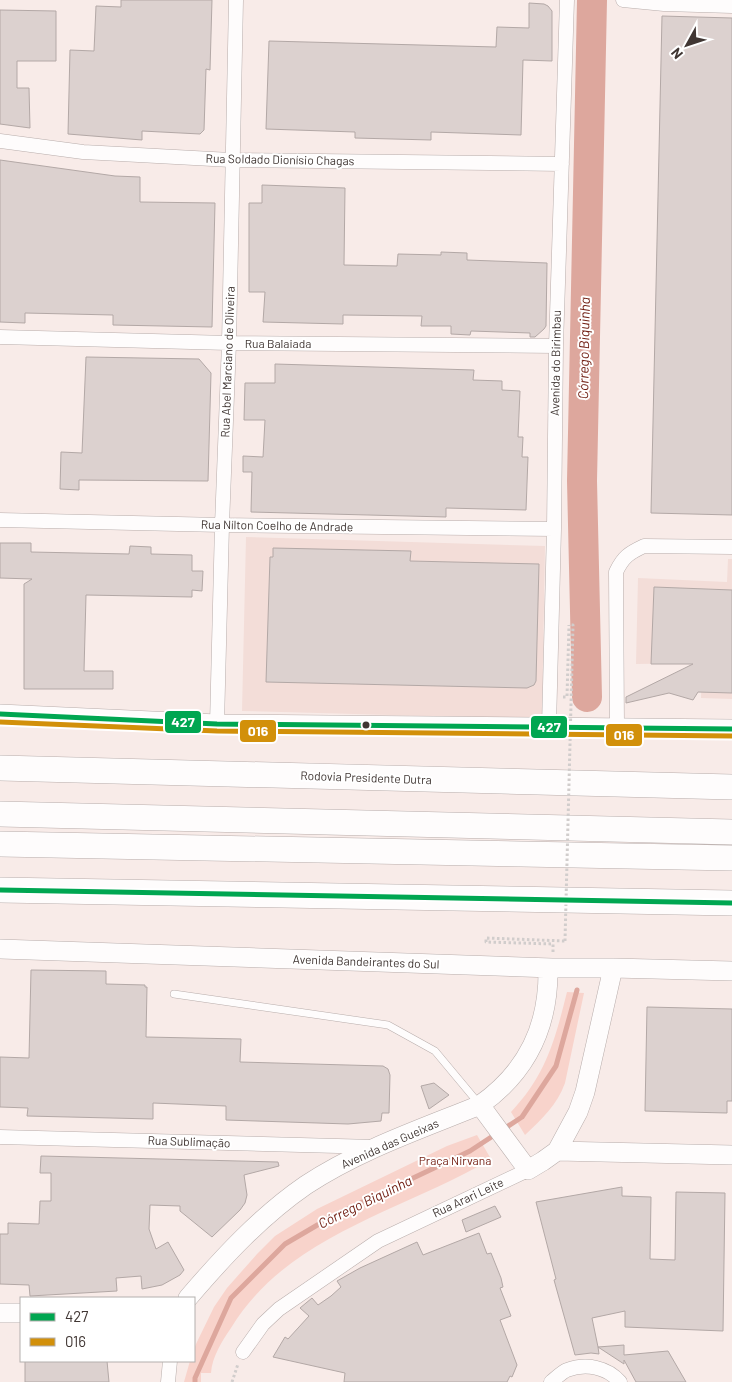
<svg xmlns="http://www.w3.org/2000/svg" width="732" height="1382" font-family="Barlow,sans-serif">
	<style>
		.built { fill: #f3ddd8 }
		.green { fill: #f8d3cb }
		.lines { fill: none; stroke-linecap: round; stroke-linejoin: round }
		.stream { stroke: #dda79d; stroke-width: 5 }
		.river { stroke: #dda79d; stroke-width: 30 }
		.building { fill: #dcd1cf; stroke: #b3a8a6 }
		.lane-casing { stroke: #b8adab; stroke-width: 8 }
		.street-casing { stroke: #b8adab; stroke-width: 15 }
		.secondary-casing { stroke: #b8adab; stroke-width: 20 }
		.highway-casing { stroke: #b8adab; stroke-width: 26 }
		.path { stroke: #d1cdcc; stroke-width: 3; stroke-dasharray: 2.5 2.5; stroke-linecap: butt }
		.lane { stroke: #fefcfc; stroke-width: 7 }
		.street { stroke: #fefcfc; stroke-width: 14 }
		.secondary { stroke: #fefcfc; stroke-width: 19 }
		.highway { stroke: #fefcfc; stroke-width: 25 }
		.path-bridge { stroke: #d1cdcc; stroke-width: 3; stroke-dasharray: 2.5 2.5; stroke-linecap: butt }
		.bus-1-casing { stroke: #fff; stroke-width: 9 }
		.bus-2-casing { stroke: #fff; stroke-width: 9 }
		.bus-1 { stroke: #00a651; stroke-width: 5 }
		.bus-2 { stroke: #d2900a; stroke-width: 5 }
		.bus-dot { fill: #403633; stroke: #fff; stroke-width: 2 }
		.labels { text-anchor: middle; stroke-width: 4; stroke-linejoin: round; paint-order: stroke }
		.street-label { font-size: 12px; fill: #403633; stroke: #fff }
		.park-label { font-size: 12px; fill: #752115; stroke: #fff }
		.water-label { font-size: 14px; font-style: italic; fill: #6e1a0e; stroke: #fff }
		.line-badge { stroke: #fff; stroke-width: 2 }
		.badge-label { font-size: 14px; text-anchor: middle; font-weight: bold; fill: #fff }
	</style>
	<rect width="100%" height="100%" fill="#f8ebe8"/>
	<path class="built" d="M246,537l299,9 -3,173 -300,-8z
		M728,559h4v140l-31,-1 1,-35 -66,1 2,-86 89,4z"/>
	<path class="green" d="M567,992l17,1 -19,90c-8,22 -23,36 -40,52l-14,-23c35,-37 44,-72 56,-120z
		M477,1135l14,24c-89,53 -203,75 -260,169 -9,13 -19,29 -20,45h-10v9h-17l6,-21h4v-12l2,-5 18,-37 13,-19 30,-34 18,-18 42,-27 130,-63z"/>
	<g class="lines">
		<path class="stream" d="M195,1382v-4l36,-80 54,-54 46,-27 139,-66 52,-34 34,-51 21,-76"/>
		<path class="river" d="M587,697l-5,-216 10,-481"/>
	</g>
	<path class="building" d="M121,0h91l-2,70 -4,-1 -2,61 -4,4 -58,-3v9l-74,-6 2,-84 24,1 2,-45 25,1z
		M529,3l15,1 4,2 4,5v50l-29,-1 -2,75 -90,-3v8l-76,-2v-6l-89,-3 3,-88 227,6 1,-20 32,1z
		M0,10l56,1v50h-39v27h12l1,40 -30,-4z
		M662,16l70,2v497l-81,-2z
		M0,160l115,16 25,1v25l75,1 -3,124 -99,-2v-10l-88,-2v10l-25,-1z
		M262,185l83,3 -1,77 53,1 1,-12 43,1v-3l26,1v7l80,3 -1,63 -2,3 -9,8h-5v-4l-59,-2 -1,4 -19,-1v-8h-30l1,-10 -79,-1v9l-80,-2 2,-30h-16v-89h13z
		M86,357l113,2 12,14 -3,108 -129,-1v10l-19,-1 1,-37 21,1z
		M275,364l199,6 -1,10 29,1v9l18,1 -2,46h5l-1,20h6l-2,53 -80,-2v9l-195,-5 1,-40h-9v-16l20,1 2,-37h-21l1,-37h30z
		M0,543h31v9l98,2 1,-8 21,1v7l41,1v16h11l-1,20 -10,-1v7l-106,-2 -2,76h29v18h-89v-105l8,-5 -32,-1z
		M273,548l138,3 -1,10 129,3 -3,117 -2,4 -7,3 -261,-6 4,-125h3z
		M654,587l78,3v103l-34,-1 -5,8 -24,-7 -43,10v-6l67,-33h-42z
		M31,970l75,1v13l39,1v2h2l-1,50 95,2 -1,23 143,4 5,3 2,6 -1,38h-7l-1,8 -33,3 -122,-4v-14l-73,-3v16l-126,-3 1,-8 -28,-1v-50l29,1z
		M647,1007l85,2v92h-5v12l-82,-2z
		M434,1083l15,12 -20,14 -8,-23z
		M41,1156l237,6 1,4 -35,9 3,20 -2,8 -5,7 -28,27 -32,-26v-5l-30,-1 -1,24 7,20 12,-7 16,28 -4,5 -18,10 -20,4 -1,-13 -25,2 1,13 -87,5 -1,-11 -29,-1v-50h8v-11l31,1 1,-23h11v-28h-11z
		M622,1187v9l29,1 -1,62 25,1 1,-68 49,1 -2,138 -98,-4v-16l-33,7 6,29 26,-2v10l44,-4 18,31h-50l-12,-22v4l-26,-17 1,7 -8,-1 -16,2 -21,-75 2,-1 -20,-77z
		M495,1206l6,11 -35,15 -4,-12z
		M479,1233l8,21 4,-1 10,25 2,9 -3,1 11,28 -11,4 17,45 -5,12 -2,-1 -3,6h-163l1,-9 -72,-16 12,-20 3,2 21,-23 -9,-8 12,-10 6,7 13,-9 10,-9 -4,-6 23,-13 57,-26 6,13z
		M25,1361h82l2,21h-84z"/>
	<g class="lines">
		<g class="lane-casing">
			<path id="lane" d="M174,994l214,31 47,26 45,54"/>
		</g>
		<g class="street-casing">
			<path id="street" d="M623,0l41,4 68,2
				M0,141l83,11 148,8 331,4
				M0,337l229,6 327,3
				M0,520l222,5 332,4
				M217,724l5,-199 7,-182 7,-343
				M549,726l5,-197 2,-183 11,-346
				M617,727l-1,-155c7,-15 13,-19 28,-26l88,1
				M0,1137l375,10
				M243,1352l20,-28 16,-15 99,-68 150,-71
				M168,1382l2,-21
				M551,1382c5,-4 11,-10 16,-12 19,-7 40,-3 53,12"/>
		</g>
		<g class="secondary-casing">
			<path id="secondary" d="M0,714l217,10 515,5
				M0,949l552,19h61l119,3
				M480,1105l48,65 15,-9 14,-10 175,4
				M557,1151l21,-39 7,-20 28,-124
				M188,1298c35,-41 73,-82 118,-113 53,-35 115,-56 174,-80 48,-34 69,-79 68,-137
				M0,1313h21"/>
		</g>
		<g class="highway-casing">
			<path id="highway" d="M0,768l732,19
				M0,814l732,18
				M0,844l732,14
				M0,890l732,13"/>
		</g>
		<path class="path" d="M563,697h4l2,-72
			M553,952v-8l-67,-2v-4l79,3
			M232,1382l6,-18"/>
		<use href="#lane" class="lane"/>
		<use href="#street" class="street"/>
		<use href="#secondary" class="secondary"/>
		<use href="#highway" class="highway"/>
		<path class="path-bridge" d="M565,941l8,-316h-4"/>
		<g class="bus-1-casing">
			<path id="bus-1" d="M0,714l217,10 515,5
				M0,890l732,13"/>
		</g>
		<g class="bus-2-casing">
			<path id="bus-2" d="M0,722l217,9 515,5"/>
		</g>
		<use href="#bus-1" class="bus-1"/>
		<use href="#bus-2" class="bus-2"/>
	</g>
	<circle class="bus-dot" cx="366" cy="725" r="4.5"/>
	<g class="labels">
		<g class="street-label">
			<text transform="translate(280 160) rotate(1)" y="4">Rua Soldado Dionísio Chagas</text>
			<text x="278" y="348">Rua Balaiada</text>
			<text transform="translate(228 362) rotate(-88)" y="4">Rua Abel Marciano de Oliveira</text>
			<text transform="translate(556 363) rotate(-89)" y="4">Avenida do Birimbau</text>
			<text transform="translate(277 526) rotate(1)" y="4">Rua Nílton Coelho de Andrade</text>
			<text transform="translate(366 778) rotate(2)" y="4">Rodovia Presidente Dutra</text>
			<text transform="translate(366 962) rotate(2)" y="4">Avenida Bandeirantes do Sul</text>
			<text transform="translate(189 1142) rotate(2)" y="4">Rua Sublimação</text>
			<text transform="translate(390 1144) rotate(-24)" y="4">Avenida das Gueixas</text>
			<text transform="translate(468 1198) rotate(-25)" y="4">Rua Arari Leite</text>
		</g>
		<g class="park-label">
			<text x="455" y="1165">Praça Nirvana</text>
		</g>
		<g class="water-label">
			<text transform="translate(584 348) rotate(-89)" y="5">Córrego Biquinha</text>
			<text transform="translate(365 1202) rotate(-26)" y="5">Córrego Biquinha</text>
		</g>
	</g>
	<g class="line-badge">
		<rect x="164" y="710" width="38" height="24" rx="5" fill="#00a651"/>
		<rect x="530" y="715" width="38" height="24" rx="5" fill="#00a651"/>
		<rect x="239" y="719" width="38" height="24" rx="5" fill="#d2900a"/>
		<rect x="605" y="723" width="38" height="24" rx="5" fill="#d2900a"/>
	</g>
	<g class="badge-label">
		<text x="183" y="727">427</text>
		<text x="549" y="732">427</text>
		<text x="258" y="736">016</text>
		<text x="624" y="740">016</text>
	</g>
	<rect x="20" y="1297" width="175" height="65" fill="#ffffff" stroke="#b3afad"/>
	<rect x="30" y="1313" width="25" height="8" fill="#00a651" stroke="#b3afad"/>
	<text x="65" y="1322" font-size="15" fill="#403633">427</text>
	<rect x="30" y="1338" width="25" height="8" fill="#d2900a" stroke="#b3afad"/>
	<text x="65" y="1347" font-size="15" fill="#403633">016</text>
	<g transform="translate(687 45) rotate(230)" stroke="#ffffff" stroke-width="4" paint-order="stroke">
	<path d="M0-4L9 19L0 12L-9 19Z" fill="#403633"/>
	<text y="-8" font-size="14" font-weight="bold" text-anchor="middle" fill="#403633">N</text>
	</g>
</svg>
